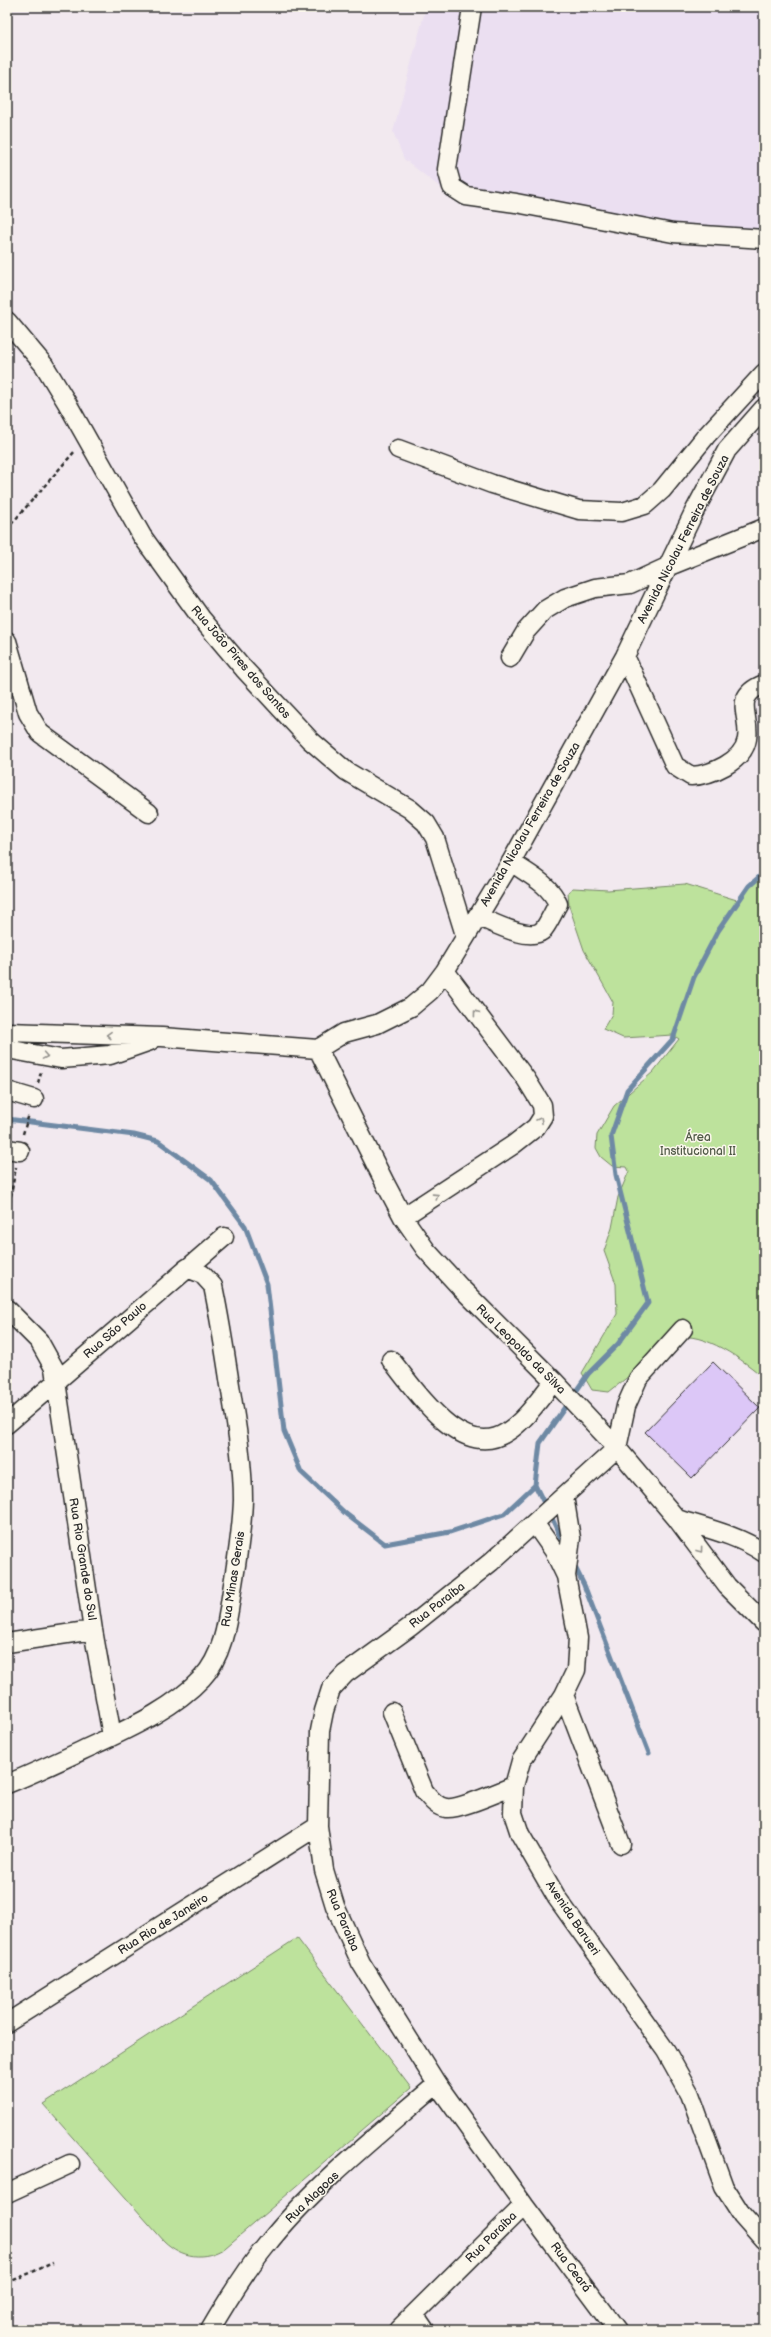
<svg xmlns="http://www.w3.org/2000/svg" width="771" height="2337" font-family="'Balsamiq Sans',sans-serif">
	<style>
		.built { fill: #ebdff1 }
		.green { fill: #bde29c; stroke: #748664 }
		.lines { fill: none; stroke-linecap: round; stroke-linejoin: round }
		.stream { stroke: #6e89a4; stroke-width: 5 }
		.building { fill: #dcc7f7; stroke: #2b2b2b }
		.minor-casing { stroke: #2b2b2b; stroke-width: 21 }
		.path { stroke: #2b2b2b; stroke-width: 2.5; stroke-dasharray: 4 3; stroke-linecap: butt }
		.minor { stroke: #fbf7ec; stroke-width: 18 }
		.oneway { stroke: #93918c }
		.labels { text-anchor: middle; stroke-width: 3; stroke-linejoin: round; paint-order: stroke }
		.street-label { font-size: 12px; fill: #2b2b2b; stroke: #fbf7ec }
		.park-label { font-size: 12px; fill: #505947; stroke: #fbf7ec }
	</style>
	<rect width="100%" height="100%" fill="#f2e9ef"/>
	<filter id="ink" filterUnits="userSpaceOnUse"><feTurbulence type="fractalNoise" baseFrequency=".025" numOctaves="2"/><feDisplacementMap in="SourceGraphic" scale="8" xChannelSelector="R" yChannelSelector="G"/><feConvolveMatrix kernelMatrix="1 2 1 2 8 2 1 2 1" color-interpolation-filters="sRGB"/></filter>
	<g filter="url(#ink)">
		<path class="built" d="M426,7h338v241h-16l-298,-53 -46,-36 -11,-27z"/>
		<path class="green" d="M764,868v510c-19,-17 -62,-48 -88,-40l-67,54 -17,-2 -10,-17 35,-59 -1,-30 -12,-33 8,-23 6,-31 11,-26 -2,-4 -15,-1 -11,-9 -5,-9 1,-13 17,-29 39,-34 26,-33 -6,-4 -50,3 -20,-9 9,-15 1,-12 -29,-52 -15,-44 -1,-14 5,-4 35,2 77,-6 55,17z
			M297,1938l114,150 -186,160c-21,13 -43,10 -61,-7l-121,-137z"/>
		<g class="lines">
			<path class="stream" d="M7,1119l127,16 24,6 53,39 34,46 22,58 17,147 17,41 45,42 39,30 65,-12 54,-18 31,-29 5,-42 48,-69 30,-30 30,-41 -32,-128 -5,-39 16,-46 46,-51 21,-62 24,-46 31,-45 15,-13
				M535,1485l11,22
				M550,1514l14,31
				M573,1563l11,22 65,168"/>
		</g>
		<path class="building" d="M713,1362l47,46 -68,70 -47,-46z"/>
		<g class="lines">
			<g class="minor-casing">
				<path id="minor" d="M472,7l-25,162 5,18 14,9 50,7 157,30 91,6
					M7,321l37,44 23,38 75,133 59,82 43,51 66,71 36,31 64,38 16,14 9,15 30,97
					M398,449l94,35 87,26 43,2 23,-7 17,-15 44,-54 58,-63
					M7,641l21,72 12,20 109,80
					M625,656l50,110 16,10c20,-1 52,-14 56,-37 4,-24 -16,-42 17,-55
					M510,658l16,-27 19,-21 20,-12 30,-10 35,-4 37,-17 97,-39
					M477,916c15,6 51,26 65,15 6,-6 11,-19 16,-27 -8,-20 -30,-30 -47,-42
					M7,1032l155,5 156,12 26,-16 33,-9 34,-17 19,-16 15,-20 66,-109 114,-206 69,-144 33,-62 37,-42
					M7,1049l54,10 49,-4 40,-14
					M318,1049l67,134 18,34 23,33 34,37 94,94 63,67 60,71 50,67 37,37
					M7,1091l27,8
					M7,1149l13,2
					M403,1217l110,-72 23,-18 7,-11 -1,-11 -16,-26 -81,-108
					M7,1309l32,32 15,27 39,262 19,106
					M391,1360c25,30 70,102 116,72 19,-12 33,-34 47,-51
					M7,1424l217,-187
					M564,1496l7,42 -5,38
					M677,1519c29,9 63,17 87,34
					M535,1524l19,27 12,25 12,62 -2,32 -12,25 -43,66 -7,25 -1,27 7,21 37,64 109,153 24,43 34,93 18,28 22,25
					M7,1643l86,-13
					M564,1695l57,149
					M392,1712l32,79c6,7 12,16 22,17 13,2 54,-17 68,-22
					M7,1784c30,-12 59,-26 89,-40 36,-17 78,-36 106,-66 20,-21 25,-53 29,-81 5,-32 11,-64 12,-97 0,-38 -7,-77 -13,-115 -5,-33 -10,-66 -17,-99l-11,-12 -15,-6
					M7,2023l311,-197
					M7,2193l63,-29
					M524,2205l93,125
					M414,2314l11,16
					M210,2330c17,-29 34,-57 55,-83 47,-60 114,-113 172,-163
					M398,2330l126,-125 -87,-121 -76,-121 -26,-57 -11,-36 -6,-44 2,-95 4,-20 7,-22 14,-15 65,-47 81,-65 126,-114 9,-42 12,-27 45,-50"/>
			</g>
			<path class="path" d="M7,529l68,-78
				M38,1083l3,-11
				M23,1134l6,-20
				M7,1217l9,-50
				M7,2283l46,-20"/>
			<use href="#minor" class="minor"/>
		</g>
		<defs><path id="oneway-chevron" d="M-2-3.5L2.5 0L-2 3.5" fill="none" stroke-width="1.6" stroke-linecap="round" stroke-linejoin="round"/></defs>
		<g class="oneway">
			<use href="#oneway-chevron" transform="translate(476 1013) rotate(-127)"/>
			<use href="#oneway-chevron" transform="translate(109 1035) rotate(-178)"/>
			<use href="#oneway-chevron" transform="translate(45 1056) rotate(10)"/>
			<use href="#oneway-chevron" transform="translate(540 1120) rotate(-61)"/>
			<use href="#oneway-chevron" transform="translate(436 1196) rotate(-33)"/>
			<use href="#oneway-chevron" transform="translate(700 1550) rotate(54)"/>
		</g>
	</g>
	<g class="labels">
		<g class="street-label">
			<text transform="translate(683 539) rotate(-63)" y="4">Avenida Nicolau Ferreira de Souza</text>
			<text transform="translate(241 662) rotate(49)" y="4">Rua João Pires dos Santos</text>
			<text transform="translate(530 824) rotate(-60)" y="4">Avenida Nicolau Ferreira de Souza</text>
			<text transform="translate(115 1330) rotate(-41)" y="4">Rua São Paulo</text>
			<text transform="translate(521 1349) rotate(45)" y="4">Rua Leopoldo da Silva</text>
			<text transform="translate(83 1559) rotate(81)" y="4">Rua Rio Grande do Sul</text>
			<text transform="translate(233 1579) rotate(-81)" y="4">Rua Minas Gerais</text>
			<text transform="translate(437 1605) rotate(-38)" y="4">Rua Paraíba</text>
			<text transform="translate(573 1918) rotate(56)" y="4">Avenida Barueri</text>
			<text transform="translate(343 1920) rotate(67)" y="4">Rua Paraíba</text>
			<text transform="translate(163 1924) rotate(-32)" y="4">Rua Rio de Janeiro</text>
			<text transform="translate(312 2197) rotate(-44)" y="4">Rua Alagoas</text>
			<text transform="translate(491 2237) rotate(-45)" y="4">Rua Paraíba</text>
			<text transform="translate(571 2267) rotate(53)" y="4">Rua Ceará</text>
		</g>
		<g class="park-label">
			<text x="698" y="1141">Área<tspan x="698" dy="14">Institucional II</tspan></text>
		</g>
	</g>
	<rect width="771" height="2337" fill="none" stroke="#fbf7ec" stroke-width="24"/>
	<rect x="12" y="12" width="747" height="2313" fill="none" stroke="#2b2b2b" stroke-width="1.5" filter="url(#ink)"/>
</svg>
